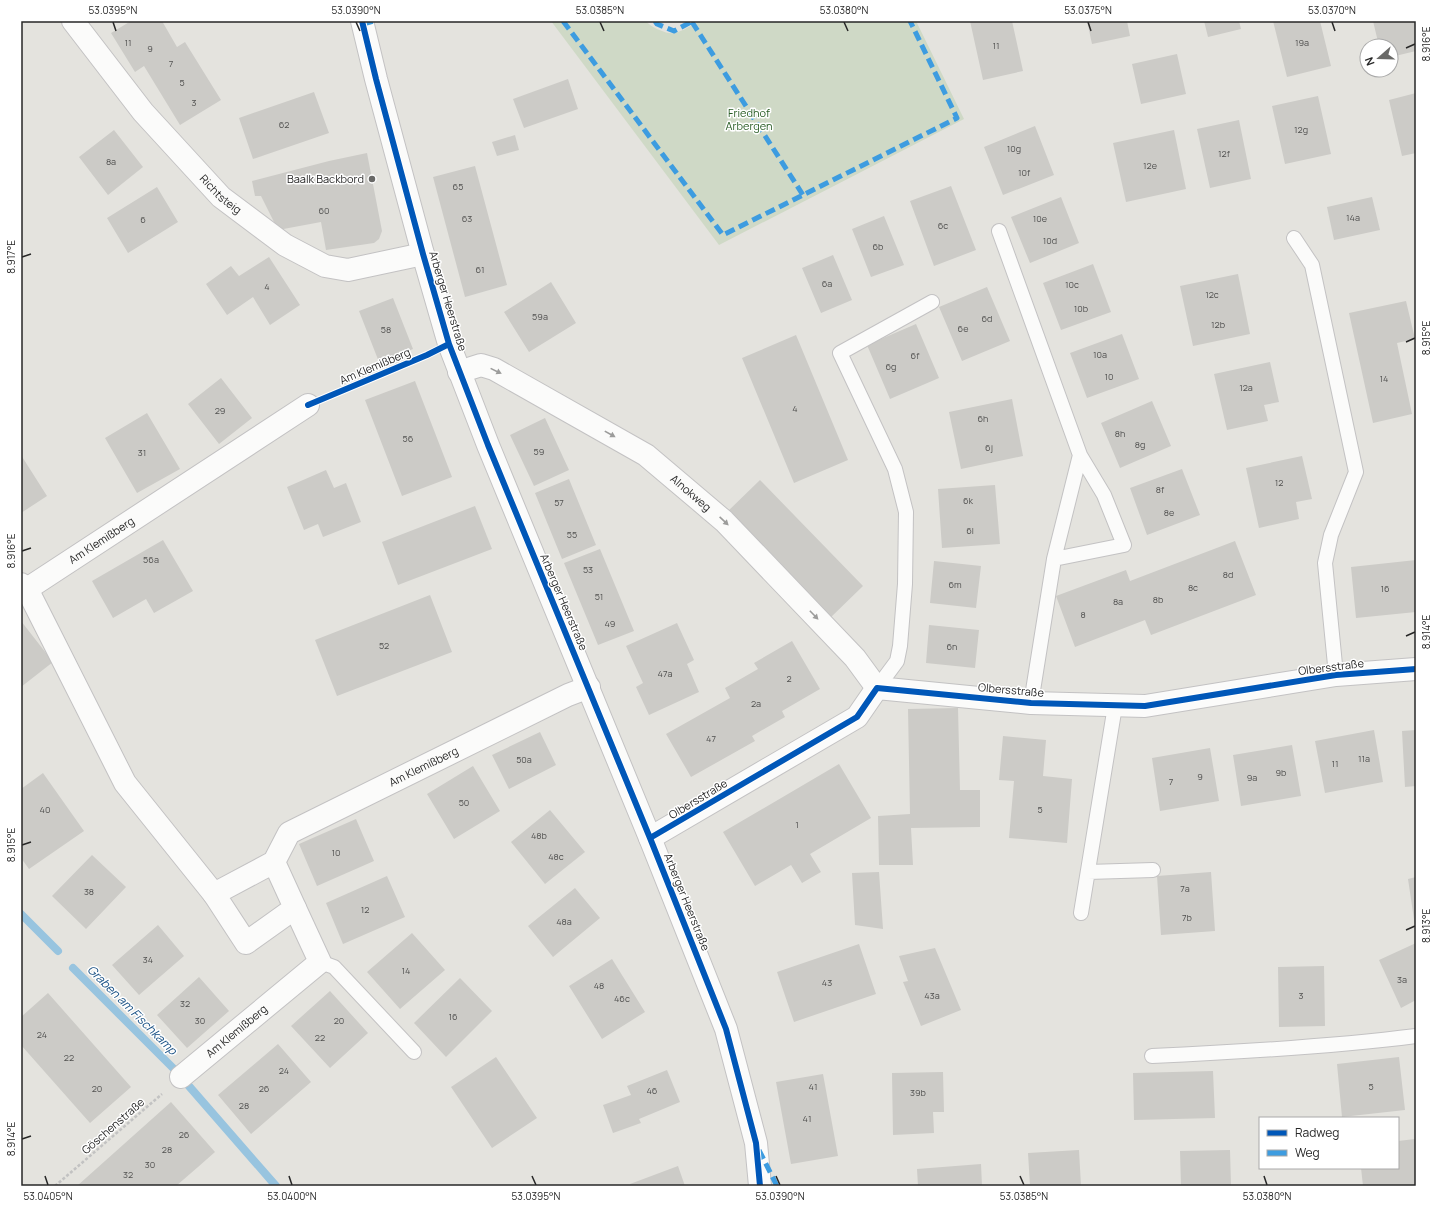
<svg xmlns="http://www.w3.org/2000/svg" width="1437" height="1207" font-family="Manrope,sans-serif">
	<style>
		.cemetery { fill: #cfd9c6 }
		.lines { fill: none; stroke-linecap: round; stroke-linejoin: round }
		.stream { stroke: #98c4df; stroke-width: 8 }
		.building { fill: #cccbc7 }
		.lane-casing { stroke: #c3c2c3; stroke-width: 16 }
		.street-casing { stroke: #c3c2c3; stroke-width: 24 }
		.secondary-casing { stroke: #c3c2c3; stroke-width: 24 }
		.path { stroke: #c2c2c2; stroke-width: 2.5; stroke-dasharray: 3 2; stroke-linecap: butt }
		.lane { stroke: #fbfbfa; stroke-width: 14 }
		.street { stroke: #fbfbfa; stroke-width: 22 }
		.secondary { stroke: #fbfbfa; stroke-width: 22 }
		.quiet { stroke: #3d9ce0; stroke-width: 5; stroke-dasharray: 10 5; stroke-linecap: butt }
		.cycleway-casing { stroke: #fff; stroke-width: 8 }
		.cycleway { stroke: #0057b8; stroke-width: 6 }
		.oneway { fill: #9c9c9b }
		.ticks { fill: none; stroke: #272727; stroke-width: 1.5 }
		.poi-dot { fill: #696967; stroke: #fff; stroke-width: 1.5 }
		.labels { text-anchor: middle; stroke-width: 3; stroke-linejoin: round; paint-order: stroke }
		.number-label { font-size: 9px; fill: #515150 }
		.park-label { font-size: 11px; fill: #255a21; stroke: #fff }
		.poi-label { font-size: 11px; fill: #272727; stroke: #fff; text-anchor: end }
		.street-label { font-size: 11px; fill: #272727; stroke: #fff }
		.water-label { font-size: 12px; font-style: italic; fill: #1c5386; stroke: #fff }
		.neatline { fill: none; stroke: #272727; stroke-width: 1.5 }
		.ticks-label { font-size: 10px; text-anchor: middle; fill: #272727 }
	</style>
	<rect width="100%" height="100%" fill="#e4e3de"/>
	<path class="cemetery" d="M551,21h95c4,6 22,14 29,12 8,-2 17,-8 24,-12h217l48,98 -245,126z"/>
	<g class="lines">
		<path class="stream" d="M21,914l37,37
			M73,968l100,100
			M188,1085l88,101"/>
	</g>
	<path class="building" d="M131,21h31l15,26 8,-5 36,58 -41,25 -36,-59 -9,6 -24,-39z
		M970,21h42l11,50 -40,9z
		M1087,21h40l3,15 -38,8z
		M1204,21h35l2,8 -33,8z
		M1273,21h47l11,45 -44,11z
		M1373,21h43v30l-25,6v-11h-12z
		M1177,54l9,40 -45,10 -9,-40z
		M568,79l10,30 -54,19 -11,-29z
		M314,92l15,41 -76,26 -14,-41z
		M1416,93v60l-14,3 -13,-56z
		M1318,96l13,58 -46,10 -13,-58z
		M1239,120l12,59 -41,9 -13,-59z
		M1035,126l19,49 -51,20 -19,-48z
		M114,130l29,37 -35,28 -29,-38z
		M1174,130l12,59 -60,13 -13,-59z
		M515,135l4,15 -22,6 -5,-14z
		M367,153l15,78 -3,8 -5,4 -48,7 -5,-28 -43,8 -17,-34h-6l-3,-15 77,-20z
		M475,166l32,119 -42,12 -32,-120z
		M951,186l25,64 -42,16 -24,-65z
		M157,187l21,35 -50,31 -21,-35z
		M1061,197l18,46 -49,20 -19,-46z
		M1372,197l8,33 -46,10 -7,-33z
		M884,216l20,49 -33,12 -19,-48z
		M833,255l19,45 -31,13 -19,-45z
		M269,257l31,48 -30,20 -17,-28 -26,18 -21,-31 25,-18 8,10z
		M1093,264l18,48 -50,18 -18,-47z
		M1238,274l12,60 -57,12 -13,-60z
		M551,282l25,41 -47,29 -25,-40z
		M987,287l23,54 -48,20 -23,-54z
		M393,298l20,51 -34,13 -20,-51z
		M1406,301l9,38 -18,4 15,71 -39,9 -24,-110z
		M916,324l23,54 -49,21 -23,-54z
		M1122,334l17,45 -52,19 -17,-45z
		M796,335l52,125 -54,23 -52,-125z
		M1270,362l9,40 -15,3 4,16 -41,9 -13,-56z
		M221,378l31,40 -33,26 -31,-40z
		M415,381l37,96 -50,19 -37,-96z
		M1012,399l11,57 -62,13 -12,-57z
		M1152,401l19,45 -51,22 -19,-45z
		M147,413l33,56 -43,24 -32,-55z
		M545,418l24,52 -35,16 -24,-51z
		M21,455l26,41 -26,17z
		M1302,456l10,43 -16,3 3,17 -40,9 -13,-60z
		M1182,469l18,46 -53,20 -17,-47z
		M326,470l8,18 12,-5 15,39 -38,15 -5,-13 -14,6 -17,-43z
		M569,479l27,66 -34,14 -27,-66z
		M760,480l103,106 -35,34 -103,-106z
		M995,485l5,59 -58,4 -4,-59z
		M475,506l17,43 -94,36 -16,-43z
		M163,540l30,51 -39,22 -8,-14 -33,19 -21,-37z
		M1235,541l21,54 -105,40 -6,-15 -70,27 -19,-51 70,-26 4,11z
		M600,549l34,82 -36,14 -34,-82z
		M1416,560v52l-60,6 -5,-51z
		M934,561l47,5 -5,42 -46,-5z
		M430,595l22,57 -115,44 -22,-56z
		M21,621l32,41 -32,25z
		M677,623l17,37 -7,4 12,28 -50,23 -13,-28 7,-4 -17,-37z
		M929,625l50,5 -4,38 -49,-5z
		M792,641l28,48 -38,22 3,6 -33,19 3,5 -64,36 -25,-43 64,-36 -5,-10 33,-19 -4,-6z
		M958,708l2,82h20v37l-69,1 2,37h-34l-1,-49 32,-2 -2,-105z
		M1374,730l9,52 -58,11 -10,-52z
		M1416,730v56l-11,1 -3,-56z
		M540,732l16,33 -47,24 -17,-34z
		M1003,736l43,4 -3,36 29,3 -5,64 -58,-5 5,-57 -15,-1z
		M1292,745l9,51 -60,10 -8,-51z
		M1210,748l9,53 -59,10 -8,-53z
		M839,764l32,54 -61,36 11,18 -19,11 -11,-18 -36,21 -32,-54z
		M473,766l27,45 -46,28 -27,-45z
		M43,773l41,58 -55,38 -8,-11v-69z
		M550,810l35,42 -40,32 -34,-42z
		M356,819l18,42 -57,25 -18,-42z
		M92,855l34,32 -40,42 -34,-33z
		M879,872l4,57 -28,-4 -3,-52z
		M1211,872l4,59 -54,4 -4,-59z
		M387,876l18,41 -62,27 -17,-41z
		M1416,877v49h-1l-7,-47z
		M575,888l25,30 -47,39 -25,-31z
		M158,925l26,31 -45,39 -27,-30z
		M412,933l33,37 -45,39 -33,-37z
		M1416,943v57l-15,8 -22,-48z
		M859,944l17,50 -82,28 -17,-50z
		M935,948l26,62 -40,16 -18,-44 5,-1 -9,-25z
		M612,959l33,53 -43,27 -33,-53z
		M1324,966l1,60 -46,1 -1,-60z
		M199,977l30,34 -42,37 -30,-33z
		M460,978l32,33 -46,46 -32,-34z
		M330,991l38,42 -38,35 -39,-42z
		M48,993l83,94 -41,36 -69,-78v-28z
		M278,1044l33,38 -60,52 -33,-39z
		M496,1057l41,61 -45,30 -41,-61z
		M1399,1057l6,53 -63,7 -5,-53z
		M667,1070l13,32 -41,17 2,4 -28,10 -10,-28 28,-10 -4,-9z
		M1213,1071l2,47 -81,2 -1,-47z
		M943,1072l1,40h-11l1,21 -41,2 -1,-62z
		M823,1074l15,82 -47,8 -15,-82z
		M171,1102l44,50 -17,15 -22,19h-99z
		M1415,1139l1,47h-53l-2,-18h37v-27z
		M1079,1150l2,36h-51l-2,-33z
		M1230,1150l1,36h-50l-1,-35z
		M981,1164l1,22h-64l-1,-17z
		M678,1166l7,20h-55v-2z"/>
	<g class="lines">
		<g class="lane-casing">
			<path id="lane" d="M999,231l81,224 -26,104 -23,144
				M1294,238l18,27 44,207 -25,63 -6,28 11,112
				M1054,559l70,-14 -20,-50 -24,-40
				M877,688l20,-27 3,-15 5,-62 1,-72 -11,-43 -55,-116 92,-51
				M1088,872l65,-2
				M1081,913l34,-207
				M320,962l14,5 80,85
				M1152,1056c88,-4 177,-9 264,-20"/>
		</g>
		<g class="street-casing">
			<g id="street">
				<path id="s1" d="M73,21l70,91 78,85 64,48 40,21 23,4 75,-16"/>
				<path id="s2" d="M459,372l22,-7 13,4 152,86 78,66 131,137 22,30"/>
				<path d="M21,584l6,5 98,194 89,111"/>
				<path id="s3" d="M27,589l281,-184"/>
				<path d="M650,838l207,-121 20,-29 154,15 114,3 191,-31 80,-6"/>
				<path id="s4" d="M274,862l21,46 -49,35 -32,-49 60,-32 15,-29 279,-138 21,-8"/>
				<path id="s5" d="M181,1077l139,-115 -25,-54"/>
			</g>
		</g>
		<g class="secondary-casing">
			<path id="secondary" d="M362,21l14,58 47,175 26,90 39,101 162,393 76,191 30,114 4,43"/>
		</g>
		<path class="path" d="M55,1186l107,-92"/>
		<use href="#lane" class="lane"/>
		<use href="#street" class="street"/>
		<use href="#secondary" class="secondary"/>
		<path class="quiet" d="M563,21l160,214 234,-117 -47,-97
			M655,21l2,3 17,7 19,-10
			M692,22l111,173
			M363,24l11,-3
			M759,1150l18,36"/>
		<g class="cycleway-casing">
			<path id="cycleway" d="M362,21l14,58 47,175 26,90 39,101 162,393 76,191 30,114 4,43
				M308,405l119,-50 22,-11
				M650,838l207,-121 20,-29 154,15 114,3 191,-31 80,-6"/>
		</g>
		<use href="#cycleway" class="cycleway"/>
	</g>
	<defs><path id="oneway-solid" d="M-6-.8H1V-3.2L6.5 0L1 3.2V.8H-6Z"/></defs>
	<g class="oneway">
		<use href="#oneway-solid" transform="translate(496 371) rotate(26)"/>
		<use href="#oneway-solid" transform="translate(610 434) rotate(29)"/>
		<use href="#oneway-solid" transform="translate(724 521) rotate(43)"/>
		<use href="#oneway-solid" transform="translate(814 615) rotate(46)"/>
	</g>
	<path class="ticks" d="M113,22l3,9M356,22l4,9M600,22l4,9M844,22l4,9M1088,22l3,9M1332,22l3,9M1406,48l9,-4M22,257l9,-3M1406,342l9,-4M22,551l9,-3M1406,636l9,-4M22,845l9,-3M1406,930l9,-4M22,1139l9,-3M45,1176l3,9M289,1176l3,9M532,1176l4,9M776,1176l4,9M1020,1176l4,9M1264,1176l3,9"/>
	<circle class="poi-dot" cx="372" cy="179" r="4"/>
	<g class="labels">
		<g class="number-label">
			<text x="128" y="46">11</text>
			<text x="1302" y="46">19a</text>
			<text x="996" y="49">11</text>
			<text x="150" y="52">9</text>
			<text x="171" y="67">7</text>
			<text x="182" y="86">5</text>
			<text x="194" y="106">3</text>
			<text x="284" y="128">62</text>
			<text x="1301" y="133">12g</text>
			<text x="1014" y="152">10g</text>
			<text x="1224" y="157">12f</text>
			<text x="111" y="165">8a</text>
			<text x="1150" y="169">12e</text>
			<text x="1024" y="176">10f</text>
			<text x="458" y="190">65</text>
			<text x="324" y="214">60</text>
			<text x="1353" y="221">14a</text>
			<text x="467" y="222">63</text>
			<text x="1040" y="222">10e</text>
			<text x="143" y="223">6</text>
			<text x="943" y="229">6c</text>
			<text x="1050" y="244">10d</text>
			<text x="878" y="250">6b</text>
			<text x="480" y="273">61</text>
			<text x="827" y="287">6a</text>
			<text x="1072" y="288">10c</text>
			<text x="267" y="290">4</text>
			<text x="1212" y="298">12c</text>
			<text x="1081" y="312">10b</text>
			<text x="540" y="320">59a</text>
			<text x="987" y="322">6d</text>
			<text x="1218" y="328">12b</text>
			<text x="963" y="332">6e</text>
			<text x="386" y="333">58</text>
			<text x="1100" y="358">10a</text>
			<text x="915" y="359">6f</text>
			<text x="891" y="370">6g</text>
			<text x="1109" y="380">10</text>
			<text x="1384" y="382">14</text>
			<text x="1246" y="391">12a</text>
			<text x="795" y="412">4</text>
			<text x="220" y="414">29</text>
			<text x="983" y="422">6h</text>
			<text x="1120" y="437">8h</text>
			<text x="408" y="442">56</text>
			<text x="1140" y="448">8g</text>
			<text x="989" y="451">6j</text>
			<text x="539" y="455">59</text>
			<text x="142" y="456">31</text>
			<text x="1279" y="486">12</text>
			<text x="1160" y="493">8f</text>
			<text x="968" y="504">6k</text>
			<text x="559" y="506">57</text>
			<text x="1169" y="516">8e</text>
			<text x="970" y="534">6l</text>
			<text x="572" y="538">55</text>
			<text x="151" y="563">56a</text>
			<text x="588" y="573">53</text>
			<text x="1228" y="578">8d</text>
			<text x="955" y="588">6m</text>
			<text x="1193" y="591">8c</text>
			<text x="1385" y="592">16</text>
			<text x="599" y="600">51</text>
			<text x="1158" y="603">8b</text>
			<text x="1118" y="605">8a</text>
			<text x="1083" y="618">8</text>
			<text x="610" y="627">49</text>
			<text x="384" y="649">52</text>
			<text x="952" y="650">6n</text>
			<text x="665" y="677">47a</text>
			<text x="789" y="682">2</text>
			<text x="756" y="707">2a</text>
			<text x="711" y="742">47</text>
			<text x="1364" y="762">11a</text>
			<text x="524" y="763">50a</text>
			<text x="1335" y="767">11</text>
			<text x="1281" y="776">9b</text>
			<text x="1200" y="780">9</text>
			<text x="1252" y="781">9a</text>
			<text x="1171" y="785">7</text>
			<text x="464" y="806">50</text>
			<text x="45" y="813">40</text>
			<text x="1040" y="813">5</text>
			<text x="797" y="828">1</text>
			<text x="539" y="839">48b</text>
			<text x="336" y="856">10</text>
			<text x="556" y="860">48c</text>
			<text x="1185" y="892">7a</text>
			<text x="89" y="895">38</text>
			<text x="365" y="913">12</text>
			<text x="1187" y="921">7b</text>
			<text x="564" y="925">48a</text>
			<text x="148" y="963">34</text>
			<text x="406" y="974">14</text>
			<text x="1402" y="983">3a</text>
			<text x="827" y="986">43</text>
			<text x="599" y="989">48</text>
			<text x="932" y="999">43a</text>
			<text x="1301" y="999">3</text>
			<text x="622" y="1002">46c</text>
			<text x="185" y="1007">32</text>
			<text x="453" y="1020">16</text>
			<text x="200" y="1024">30</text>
			<text x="339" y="1024">20</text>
			<text x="42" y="1038">24</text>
			<text x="320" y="1041">22</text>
			<text x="69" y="1061">22</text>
			<text x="284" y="1074">24</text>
			<text x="813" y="1090">41</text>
			<text x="1371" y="1090">5</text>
			<text x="97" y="1092">20</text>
			<text x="264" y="1092">26</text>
			<text x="652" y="1094">46</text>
			<text x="918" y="1096">39b</text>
			<text x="244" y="1109">28</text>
			<text x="807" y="1122">41</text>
			<text x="184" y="1138">26</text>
			<text x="167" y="1153">28</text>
			<text x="150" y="1168">30</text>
			<text x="128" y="1178">32</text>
		</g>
		<g class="park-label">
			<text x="749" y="117">Friedhof<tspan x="749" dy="13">Arbergen</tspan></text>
		</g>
		<g class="poi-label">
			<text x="364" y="183">Baalk Backbord</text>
		</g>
		<g class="street-label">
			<text dy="4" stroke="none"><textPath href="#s1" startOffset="228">Richtsteig</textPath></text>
			<text transform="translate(448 301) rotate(73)" y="4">Arberger Heerstraße</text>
			<text transform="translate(375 366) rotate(-23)" y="4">Am Klemißberg</text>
			<text dy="4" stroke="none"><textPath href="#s2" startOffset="270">Alnokweg</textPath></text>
			<text dy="4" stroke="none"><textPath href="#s3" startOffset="89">Am Klemißberg</textPath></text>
			<text transform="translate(564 602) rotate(67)" y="4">Arberger Heerstraße</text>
			<text transform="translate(1331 667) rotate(-7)" y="4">Olbersstraße</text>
			<text transform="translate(1011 690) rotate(5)" y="4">Olbersstraße</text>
			<text dy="4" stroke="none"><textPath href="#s4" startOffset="420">Am Klemißberg</textPath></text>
			<text transform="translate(698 799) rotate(-31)" y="4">Olbersstraße</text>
			<text transform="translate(687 902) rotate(68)" y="4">Arberger Heerstraße</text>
			<text dy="4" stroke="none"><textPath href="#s5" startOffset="72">Am Klemißberg</textPath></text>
			<text transform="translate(113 1126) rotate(-41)" y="4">Göschenstraße</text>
		</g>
		<g class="water-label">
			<text transform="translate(132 1010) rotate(45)" y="4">Graben am Fischkamp</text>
		</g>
	</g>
	<rect width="1437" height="1207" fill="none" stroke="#ffffff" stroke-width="44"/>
	<rect x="1259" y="1117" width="140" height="52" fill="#ffffff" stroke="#a9a9a9"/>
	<rect x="1267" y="1130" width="20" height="6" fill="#0057b8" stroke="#a9a9a9"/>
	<text x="1295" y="1137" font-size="12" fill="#272727">Radweg</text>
	<rect x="1267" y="1150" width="20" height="6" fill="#3d9ce0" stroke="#a9a9a9"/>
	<text x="1295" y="1157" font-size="12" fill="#272727">Weg</text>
	<g transform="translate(1379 58) rotate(250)"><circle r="19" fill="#ffffff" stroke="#a9a9a9"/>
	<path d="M0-3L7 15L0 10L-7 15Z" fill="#696967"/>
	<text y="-6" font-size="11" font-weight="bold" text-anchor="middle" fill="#272727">N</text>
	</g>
	<rect x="22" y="22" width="1393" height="1163" class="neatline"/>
	<g class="ticks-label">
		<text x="113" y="14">53.0395°N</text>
		<text x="356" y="14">53.0390°N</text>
		<text x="600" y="14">53.0385°N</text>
		<text x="844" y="14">53.0380°N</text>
		<text x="1088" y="14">53.0375°N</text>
		<text x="1332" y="14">53.0370°N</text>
		<text transform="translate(1426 44) rotate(-90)" y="4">8.916°E</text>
		<text transform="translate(11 257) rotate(-90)" y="4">8.917°E</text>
		<text transform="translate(1426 338) rotate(-90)" y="4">8.915°E</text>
		<text transform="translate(11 551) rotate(-90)" y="4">8.916°E</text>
		<text transform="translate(1426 632) rotate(-90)" y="4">8.914°E</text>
		<text transform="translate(11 845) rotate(-90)" y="4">8.915°E</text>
		<text transform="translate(1426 926) rotate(-90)" y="4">8.913°E</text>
		<text transform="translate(11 1139) rotate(-90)" y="4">8.914°E</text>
		<text x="48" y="1200">53.0405°N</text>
		<text x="292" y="1200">53.0400°N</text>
		<text x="536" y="1200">53.0395°N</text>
		<text x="780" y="1200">53.0390°N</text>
		<text x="1024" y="1200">53.0385°N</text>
		<text x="1267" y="1200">53.0380°N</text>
	</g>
</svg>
